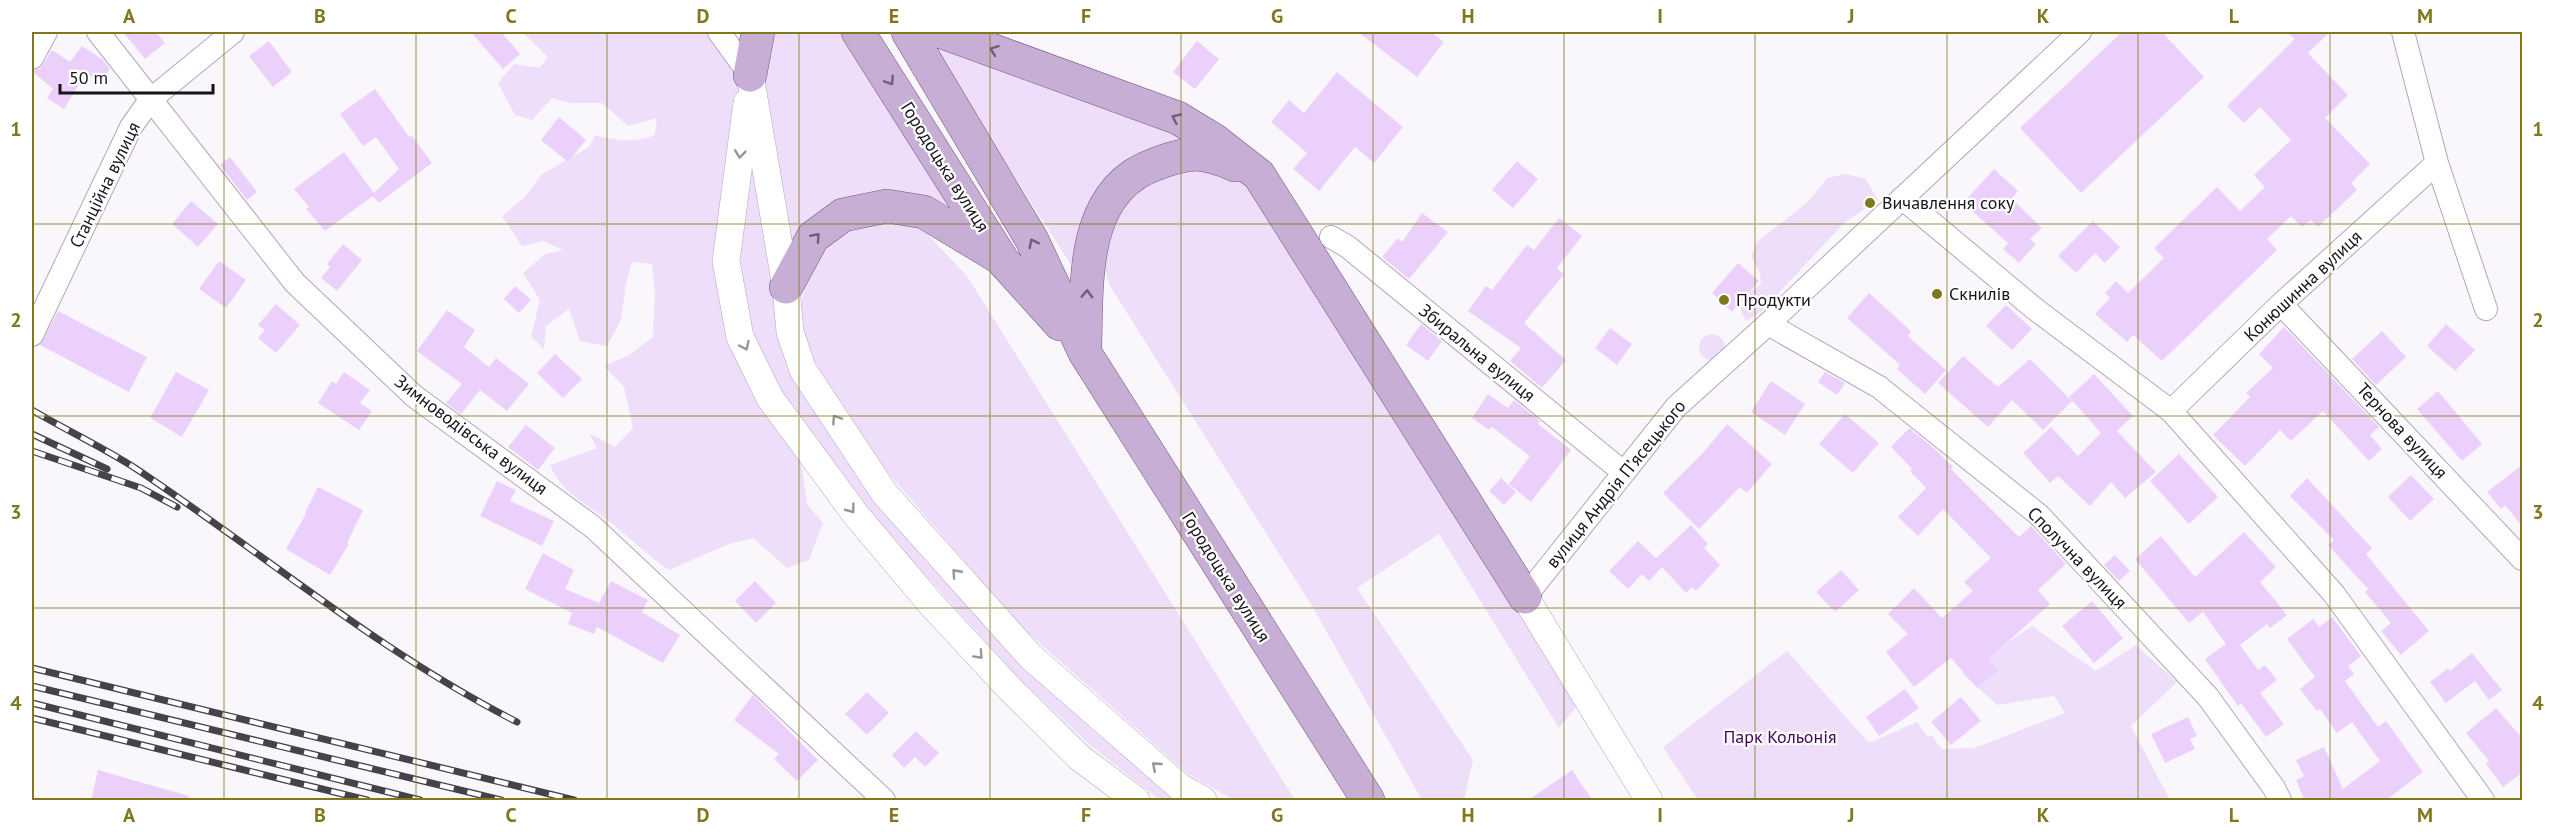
<svg xmlns="http://www.w3.org/2000/svg" width="2554" height="832" font-family="'PT Sans',sans-serif">
	<style>
		.green { fill: #efdefa }
		.building { fill: #ecd0fc }
		.lines { fill: none; stroke-linecap: round; stroke-linejoin: round }
		.minor-casing { stroke: #b3a6bb; stroke-width: 24 }
		.tertiary-casing { stroke: #b3a6bb; stroke-width: 28 }
		.primary-casing { stroke: #715581; stroke-width: 34 }
		.minor { stroke: #fff; stroke-width: 22 }
		.tertiary { stroke: #fff; stroke-width: 27 }
		.primary { stroke: #c7aed4; stroke-width: 33 }
		.rail-casing { stroke: #464249; stroke-width: 7 }
		.rail { stroke: #fff; stroke-width: 4.5; stroke-dasharray: 14; stroke-linecap: butt }
		.oneway { stroke: #6f6077 }
		.oneway2 { stroke: #979598 }
		.grid { fill: none; stroke: #81781d; stroke-width: 1.5; stroke-opacity: 0.55 }
		.poi-dot { fill: #81781d; stroke: #fff; stroke-width: 2 }
		.labels { text-anchor: middle; stroke-width: 4.5; stroke-linejoin: round; paint-order: stroke }
		.street-label { font-size: 18px; fill: #17131a; stroke: #fff }
		.poi-label { font-size: 18px; fill: #17131a; stroke: #fff; text-anchor: start }
		.park-label { font-size: 18px; fill: #44045d; stroke: #fff }
		.neatline { fill: none; stroke: #81781d; stroke-width: 2 }
		.grid-label { font-size: 20px; text-anchor: middle; font-weight: bold; fill: #81781d }
	</style>
	<rect width="100%" height="100%" fill="#faf7fc"/>
	<path class="green" d="M522,32h193l26,55 40,257 245,324 71,66 83,66h-20l-70,-55 -72,-68 -154,-169 -76,-89 14,49 5,36 16,19 -14,37 -22,8 -34,-30 -24,6 -60,26c-22,-15 -39,-32 -59,-48 -23,-18 -48,-28 -60,-57l47,-17 -8,-15 26,14 18,-19 -9,-41 -20,-21 25,-11 24,-18 2,-44 -3,-29 -20,-2 -6,22 -5,36 -14,26 -27,-5 -11,-32 -23,17 -2,23 -13,-13 9,-36 -17,-27 22,-19 18,-4 -20,-9 -21,5 -20,-30 23,-19 16,-22 48,-28 6,-12c21,6 39,8 60,0l2,-17 -29,8 -26,-23h-31l-19,-5 -20,22 -17,-5 -17,-32 16,-19 25,4 9,-11z
		M769,32h78l106,175 -65,-15 -95,55 -32,-161z
		M929,42l267,100 -108,68 -17,55z
		M1177,167l46,4 20,11 33,44 301,480 -18,22 -120,-194 -82,54 116,172 -9,40h-42l-110,-194 -202,-320 -8,-26 7,-29 31,-47z
		M1846,174l20,5 12,21 -34,23 -82,88 -16,10 -5,-10 2,-14 18,-13 -1,-11 -9,-17 6,-14 52,-41 18,-23z
		M891,218l24,3 52,55 328,524h-61l-46,-26 -168,-148 -143,-166 -73,-115 -6,-31 14,-52 28,-32z
		M1699 347a13 13 0 1 1 26 0a13 13 0 1 1-26 0Z
		M2032,626l64,45 40,-26 41,37 -46,44 39,74h-472l-35,-53 124,-96 82,92 48,-21 11,15 3,-2 11,14 32,-1 91,-35 -11,-17 -57,9 -35,-32z"/>
	<path class="building" d="M123,32h33l9,11 -20,16z
		M471,32h30l19,22 -17,15z
		M1358,32h73l13,10 -27,35z
		M2122,32h40l42,45 -123,116 -61,-65z
		M2287,32h43l-22,21 40,42 -23,23 45,46 -19,19 6,7 -39,37 -7,-7 -9,7 -11,-11 -24,23 10,11 -115,111 -29,-26 -6,7 -32,-28 15,-16 -5,-5 11,-12 12,12 36,-35 -10,-10 63,-61 23,24 25,-24 -11,-12 37,-35 -31,-33 -16,16 -17,-17 68,-67z
		M269,41l23,31 -19,15 -24,-31z
		M1197,41l22,18 -24,30 -22,-17z
		M82,46l20,13 8,10 -10,14 -14,-10 -22,36 -17,-11 6,-9 -21,-18 8,-2 12,-19 18,12z
		M1337,72l66,55 -29,36 -19,-16 -36,44 -26,-22 14,-16 -36,-31 18,-22 15,13z
		M375,89l34,48 3,-1 20,27 -53,40 -6,-7 -48,35 -19,-22 3,-2 -15,-18 50,-37 30,41 25,-24 -23,-32 -13,9 -23,-32z
		M559,117l27,23 -18,22 -27,-22z
		M230,157l27,35 -10,8 -27,-35z
		M1517,161l21,18 -25,29 -21,-18z
		M1994,169l24,22 -6,8 30,29 -12,11 6,5 -17,19 -16,-14 5,-6 -45,-40z
		M191,201l27,23 -20,23 -26,-23z
		M1422,213l26,19 -39,47 -27,-22 16,-19 4,4z
		M1559,218l23,18 -25,32 7,6 -40,49 42,37 -24,28 -32,-27 11,-13 -53,-37 18,-25 6,4 35,-45 7,5z
		M2093,221l27,26 -15,16 -10,-10 -19,20 -18,-17z
		M343,244l19,16 -25,31 -16,-13 9,-11 -3,-3z
		M219,261l27,19 -20,28 -27,-19z
		M1738,263l21,18 -27,31 -20,-19z
		M515,286l16,14 -12,13 -15,-14z
		M1869,293l42,38 -3,5 38,34 -21,24 -28,-25 3,-4 -53,-47z
		M276,304l24,21 -24,28 -18,-15 7,-8 -7,-5z
		M2006,305l26,24 -20,21 -26,-24z
		M447,310l28,20 -11,17 25,20 7,-9 33,26 -22,27 -27,-21 -19,24 -15,-11 16,-19 -45,-33z
		M58,311l89,46 -18,35 -89,-47z
		M1421,324l21,17 -14,20 -22,-16z
		M2446,324l29,26 -20,21 -28,-25z
		M2284,327l95,100 -9,8 12,14 -13,12 -46,-50 -32,30 -11,-11 -35,36 -32,-31 37,-38 -4,-4 27,-25 -14,-14z
		M1610,328l22,16 -15,21 -22,-17z
		M2382,331l24,26 -30,28 -24,-26z
		M555,354l27,25 -19,19 -26,-25z
		M1963,356l35,31 32,-28 42,42 -29,29 -31,-30 -24,27 -50,-44z
		M176,372l33,18 -27,47 -32,-19z
		M344,372l26,18 -10,13 12,8 -13,19 -41,-27 14,-22 4,3z
		M1825,372l20,11 -8,12 -19,-13z
		M2094,374l39,42 -16,15 39,41 -31,26 -14,-16 -21,24 -32,-30 -8,7 -27,-30 28,-26 27,29 23,-23 -32,-36z
		M1771,381l34,23 -20,31 -34,-23z
		M2438,391l44,53 -20,17 -45,-52z
		M1488,394l20,14 6,-8 26,21 -2,3 33,26 -40,52 -22,-18 21,-28 -38,-29 -3,3 -17,-12z
		M1845,414l34,29 -26,30 -34,-29z
		M1727,424l45,40 -25,29 -7,-6 -41,42 -36,-36 39,-39z
		M526,425l29,23 -17,22 -30,-23z
		M1909,428l26,21 18,18 -2,2 68,68 12,-11 35,38 -28,26 12,14 -62,55 10,11 -21,18 -26,-30 -37,29 -28,-35 22,-18 -20,-20 26,-26 28,30 31,-27 -9,-9 27,-24 -48,-49 -25,27 -20,-19 28,-29 -16,-17 2,-2 -21,-22z
		M2179,454l39,43 -29,27 -39,-43z
		M2523,464v63l-18,-22 -4,4 -14,-17z
		M2411,475l23,24 -24,22 -22,-24z
		M1501,478l15,14 -12,13 -15,-14z
		M2307,478l65,70 -6,6 63,77 -28,24 -20,-24 10,-8 -26,-31 3,-3 -40,-44 6,-5 -44,-44z
		M497,481l19,9 -6,11 44,20 -12,25 -62,-30z
		M318,487l45,23 -16,33 2,1 -19,31 -44,-26 20,-35 -1,-1z
		M1691,525l17,19 -4,4 16,17 -24,26 -4,-4 -6,6 -24,-26 -13,14 -7,-7 -14,15 -19,-18 29,-30 18,17z
		M2244,532l32,35 -16,15 27,33 -17,13 -3,-4 -27,21 18,25 7,-5 12,15 -17,13 24,31 -18,13 -25,-34 -3,3 -33,-47 21,-15 -23,-32 -14,11 -54,-64 26,-23 34,41z
		M543,553l31,17 -9,19 34,14 12,-22 37,19 -6,12 38,23 -17,28 -66,-36 -3,7 -26,-10 4,-11 -47,-24z
		M2115,555l15,16 -11,10 -15,-16z
		M1841,570l18,20 -24,22 -19,-20z
		M755,581l21,22 -20,20 -21,-22z
		M2092,601l31,37 -29,25 -32,-37z
		M2332,617l29,39 -13,10 6,8 -9,7 33,46 8,-6 37,51 -38,29h-80l-9,-21 8,-4 -8,-16 28,-13 19,42 37,-28 -28,-39 -15,11 -17,-24 -3,2 -17,-22 15,-12 -28,-38 26,-20 6,8z
		M2472,653l30,37 -13,10 -14,-19 -29,22 -16,-21 18,-14 2,3z
		M1905,689l14,19 -40,28 -13,-19z
		M867,692l22,21 -22,22 -22,-21z
		M753,695l65,65 -21,21 -23,-22 5,-5 -45,-34z
		M1961,697l20,24 -30,24 -20,-23z
		M2496,708l27,31v33l-20,15 -17,-23 3,-3 -23,-28z
		M2188,717l9,19 -7,3 5,10 -30,14 -14,-29z
		M916,731l23,22 -14,14 -10,-10 -11,11 -12,-13z
		M98,770l91,26 -1,5h-97z
		M1572,770l21,31h-66z"/>
	<g class="lines">
		<g class="minor-casing">
			<path id="minor" d="M98,32l197,251 119,113 179,131 291,273
				M719,32l31,43
				M2403,32l34,131 49,146
				M32,58l14,-26
				M1902,198l133,111 136,102 163,183 149,206
				M1331,237l17,10 275,225
				M2281,304l241,255
				M1768,324l111,63 160,128 169,182 66,91 6,12
				M32,335l99,-208 19,-27 83,-68
				M2171,411l110,-107 156,-141
				M1525,597l151,-190 92,-83 312,-292"/>
		</g>
		<g class="tertiary-casing">
			<path id="tertiary" d="M750,75l36,212 4,45 13,38 82,124 146,163 149,130 23,13
				M747,103l-21,158 14,76 30,61 86,117 75,89 80,86 69,68 56,42
				M1525,597l124,203"/>
		</g>
		<g class="primary-casing">
			<path id="primary" d="M858,32l145,229 57,63
				M908,32l124,208 53,113 283,447
				M942,32l236,86 36,22 45,35 266,422
				M750,75l8,-43
				M786,287l27,-50 30,-22 44,-9 37,6 73,44
				M1085,348c2,-66 -5,-158 71,-184 35,-13 46,-13 79,1"/>
		</g>
		<use href="#minor" class="minor"/>
		<use href="#tertiary" class="tertiary"/>
		<use href="#primary" class="primary"/>
		<g class="rail-casing">
			<path id="rail" d="M32,410c34,20 70,37 103,58 128,85 244,184 382,254
				M32,434l75,35
				M32,451l109,37 36,19
				M32,668l542,132
				M32,686l469,114
				M32,703l388,97
				M32,718l335,82"/>
		</g>
		<use href="#rail" class="rail"/>
	</g>
	<defs><path id="oneway-chevron" d="M-2-3.5L2.5 0L-2 3.5" fill="none" stroke-width="1.6" stroke-linecap="round" stroke-linejoin="round" transform="scale(1.5)"/></defs>
	<g class="oneway">
		<use href="#oneway-chevron" transform="translate(994 50) rotate(-160)"/>
		<use href="#oneway-chevron" transform="translate(890 81) rotate(57)"/>
		<use href="#oneway-chevron" transform="translate(1176 118) rotate(-155)"/>
		<use href="#oneway-chevron" transform="translate(816 237) rotate(-48)"/>
		<use href="#oneway-chevron" transform="translate(1033 243) rotate(-117)"/>
		<use href="#oneway-chevron" transform="translate(1087 294) rotate(-88)"/>
	</g>
	<g class="oneway2">
		<use href="#oneway-chevron" transform="translate(740 154) rotate(97)"/>
		<use href="#oneway-chevron" transform="translate(745 346) rotate(65)"/>
		<use href="#oneway-chevron" transform="translate(836 419) rotate(-124)"/>
		<use href="#oneway-chevron" transform="translate(851 509) rotate(53)"/>
		<use href="#oneway-chevron" transform="translate(956 573) rotate(-132)"/>
		<use href="#oneway-chevron" transform="translate(979 655) rotate(47)"/>
		<use href="#oneway-chevron" transform="translate(1156 766) rotate(-139)"/>
	</g>
	<path class="grid" d="M224,32v768M416,32v768M607,32v768M799,32v768M990,32v768M1181,32v768M1373,32v768M1564,32v768M1755,32v768M1947,32v768M2138,32v768M2330,32v768M32,224h2490M32,416h2490M32,608h2490"/>
	<g class="poi-dot">
		<circle cx="1870" cy="203" r="6"/>
		<circle cx="1937" cy="294" r="6"/>
		<circle cx="1724" cy="300" r="6"/>
	</g>
	<g class="labels">
		<g class="street-label">
			<text transform="translate(945 167) rotate(58)" y="6">Городоцька вулиця</text>
			<text transform="translate(105 185) rotate(-64)" y="6">Станційна вулиця</text>
			<text transform="translate(2303 286) rotate(-43)" y="6">Конюшинна вулиця</text>
			<text transform="translate(1477 353) rotate(39)" y="6">Збиральна вулиця</text>
			<text transform="translate(2402 431) rotate(47)" y="6">Тернова вулиця</text>
			<text transform="translate(471 435) rotate(37)" y="6">Зимноводівська вулиця</text>
			<text transform="translate(1616 484) rotate(-51)" y="6">вулиця Андрія Пʼясецького</text>
			<text transform="translate(2077 558) rotate(46)" y="6">Сполучна вулиця</text>
			<text transform="translate(1226 577) rotate(58)" y="6">Городоцька вулиця</text>
		</g>
		<g class="poi-label">
			<text x="1882" y="209">Вичавлення соку</text>
			<text x="1949" y="300">Скнилів</text>
			<text x="1736" y="306">Продукти</text>
		</g>
		<g class="park-label">
			<text x="1780" y="743">Парк Кольонія</text>
		</g>
	</g>
	<rect width="2554" height="832" fill="none" stroke="#ffffff" stroke-width="66"/>
	<path d="M60 84v9h153v-9" fill="none" stroke="#17131a" stroke-width="3"/>
	<text x="69" y="84" font-size="18" fill="#17131a" stroke="#ffffff" stroke-width="4.5" paint-order="stroke">50 m</text>
	<rect x="33" y="33" width="2488" height="766" class="neatline"/>
	<g class="grid-label">
		<text x="129" y="23">A</text>
		<text x="320" y="23">B</text>
		<text x="511" y="23">C</text>
		<text x="703" y="23">D</text>
		<text x="894" y="23">E</text>
		<text x="1086" y="23">F</text>
		<text x="1277" y="23">G</text>
		<text x="1468" y="23">H</text>
		<text x="1660" y="23">I</text>
		<text x="1851" y="23">J</text>
		<text x="2043" y="23">K</text>
		<text x="2234" y="23">L</text>
		<text x="2425" y="23">M</text>
		<text x="16" y="136">1</text>
		<text x="2538" y="136">1</text>
		<text x="16" y="327">2</text>
		<text x="2538" y="327">2</text>
		<text x="16" y="519">3</text>
		<text x="2538" y="519">3</text>
		<text x="16" y="710">4</text>
		<text x="2538" y="710">4</text>
		<text x="129" y="822">A</text>
		<text x="320" y="822">B</text>
		<text x="511" y="822">C</text>
		<text x="703" y="822">D</text>
		<text x="894" y="822">E</text>
		<text x="1086" y="822">F</text>
		<text x="1277" y="822">G</text>
		<text x="1468" y="822">H</text>
		<text x="1660" y="822">I</text>
		<text x="1851" y="822">J</text>
		<text x="2043" y="822">K</text>
		<text x="2234" y="822">L</text>
		<text x="2425" y="822">M</text>
	</g>
</svg>
